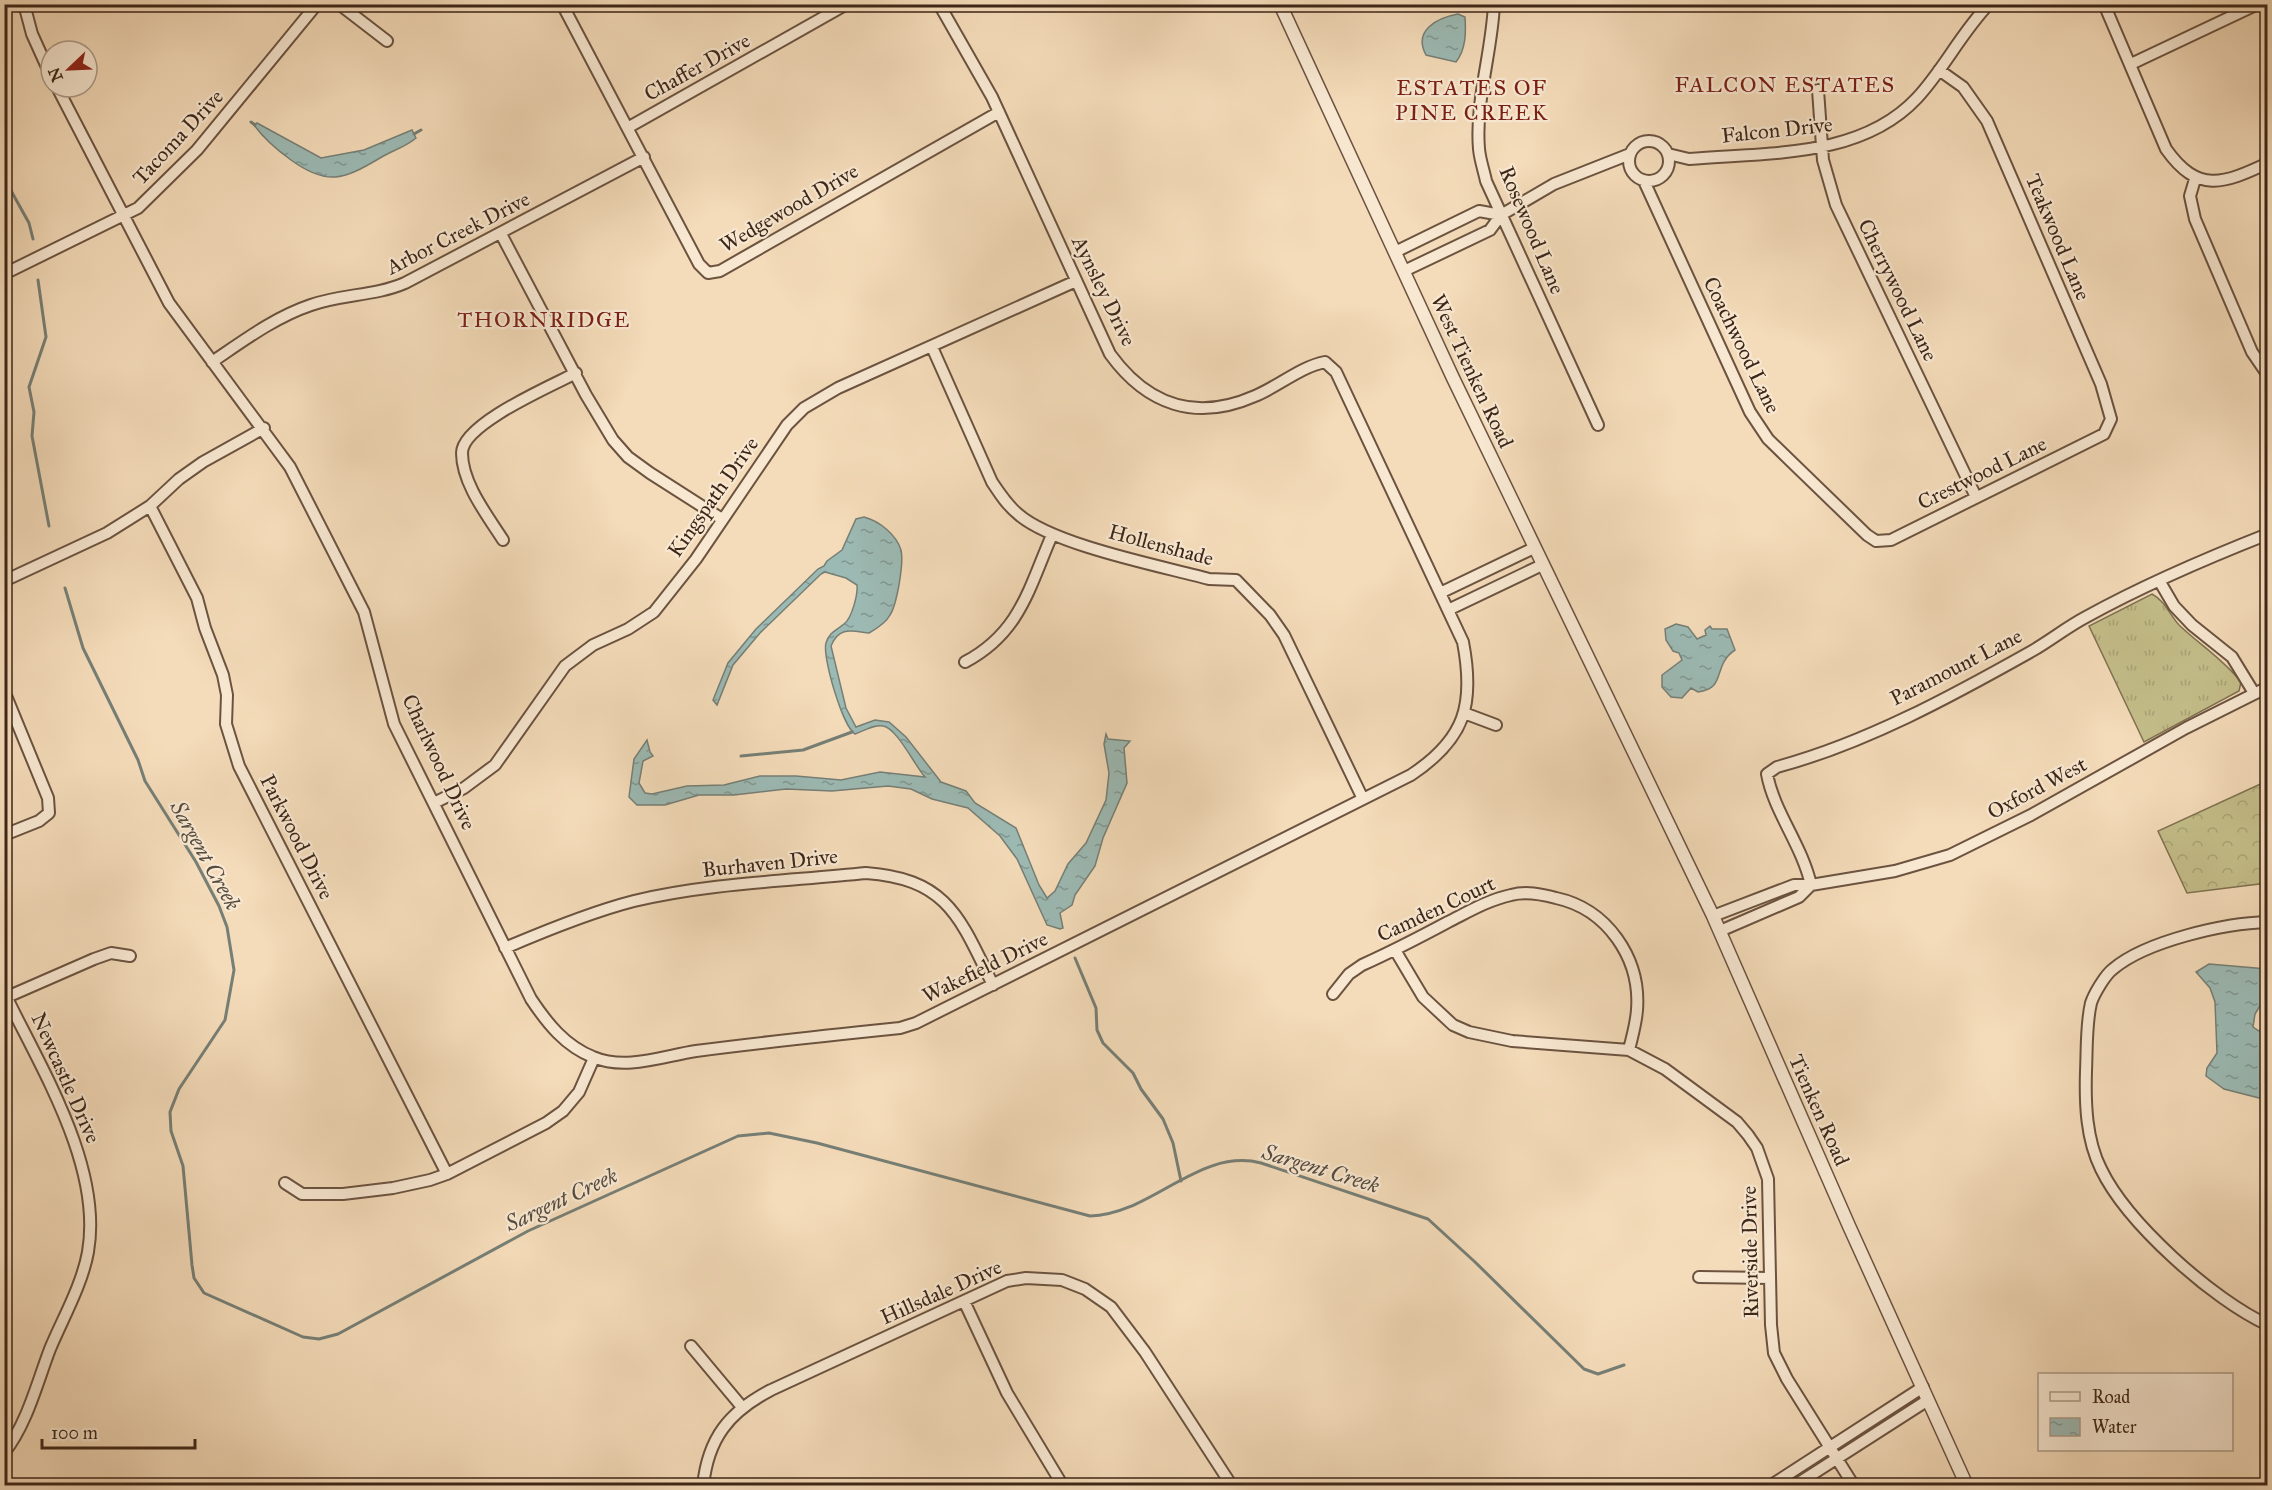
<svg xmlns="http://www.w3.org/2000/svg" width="2272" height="1490" font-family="'IM FELL Great Primer',serif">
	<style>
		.grass { fill: url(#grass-tufts); stroke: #807251; stroke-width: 1.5 }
		.forest { fill: url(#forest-crowns); stroke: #807251; stroke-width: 1.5 }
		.water { fill: url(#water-ripples); stroke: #767f76; stroke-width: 1.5 }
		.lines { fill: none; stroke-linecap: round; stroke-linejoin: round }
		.stream { stroke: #767f76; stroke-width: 3 }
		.minor-casing { stroke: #6b5340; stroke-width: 14 }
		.tertiary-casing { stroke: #6b5340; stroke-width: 15 }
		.minor { stroke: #f8e8d2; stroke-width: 10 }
		.tertiary { stroke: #f8e8d2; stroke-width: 12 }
		.labels { text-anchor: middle; stroke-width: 4.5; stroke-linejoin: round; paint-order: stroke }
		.street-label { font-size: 21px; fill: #3d2618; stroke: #f8e8d2 }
		.neighbourhood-label { font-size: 22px; letter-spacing: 1.5px; fill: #7a1f14; stroke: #f8e8d2 }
		.water-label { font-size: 22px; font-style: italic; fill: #554b3f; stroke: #f8e8d2 }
	</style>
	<defs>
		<pattern id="grass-tufts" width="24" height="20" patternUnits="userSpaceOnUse" patternTransform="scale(1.5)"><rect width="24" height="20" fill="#c4be8a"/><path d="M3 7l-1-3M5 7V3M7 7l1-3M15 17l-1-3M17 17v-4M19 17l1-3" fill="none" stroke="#a9a376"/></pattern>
		<pattern id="forest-crowns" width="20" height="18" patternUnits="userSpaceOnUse" patternTransform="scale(1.5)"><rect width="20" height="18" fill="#c4be8a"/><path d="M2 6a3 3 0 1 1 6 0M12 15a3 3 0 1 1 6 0" fill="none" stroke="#a9a376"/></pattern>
		<pattern id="water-ripples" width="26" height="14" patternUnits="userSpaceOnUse" patternTransform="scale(1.5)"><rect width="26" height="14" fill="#9cbab4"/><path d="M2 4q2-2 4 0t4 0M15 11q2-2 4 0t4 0" fill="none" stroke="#809791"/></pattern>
	</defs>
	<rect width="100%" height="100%" fill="#f4dbb9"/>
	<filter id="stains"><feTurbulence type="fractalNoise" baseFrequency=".00333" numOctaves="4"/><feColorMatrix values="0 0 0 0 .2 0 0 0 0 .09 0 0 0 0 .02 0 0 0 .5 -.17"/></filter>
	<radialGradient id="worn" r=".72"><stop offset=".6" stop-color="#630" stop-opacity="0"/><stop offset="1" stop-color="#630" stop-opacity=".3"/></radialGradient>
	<path class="grass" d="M2152,594c13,7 17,20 27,31 21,20 44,34 62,57l-2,9 -95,51 -55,-116z"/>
	<path class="forest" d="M2267,781v102l-80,10 -29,-62z"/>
	<path class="water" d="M1458,14l7,3c1,16 1,32 -9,45l-30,-7c-13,-24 10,-37 32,-41z
		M257,123l64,35 43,-8 48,-20 4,8c-10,9 -25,13 -36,20 -37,22 -53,28 -89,2 -14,-10 -27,-21 -37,-35z
		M864,517c15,4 32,17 37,33 3,13 -4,54 -11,65 -4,8 -14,14 -21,18 -17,-2 -30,-7 -38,13l15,62 10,19 19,-7 14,2 17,15 35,45 25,9 9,12 41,25 23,57 8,13 8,-7 13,-27 18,-21 20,-43 3,-27 -5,-29 2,-10 2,5 22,2 -6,7 3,35 -24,55 -8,28 -20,29 -3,10 -12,8 3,15 -3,1 -13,-4 -30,-66 -17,-23 -32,-28 -36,-9 -21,-10 -23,-3 -56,5 -46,-2 -52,6h-35l-34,10h-28l-8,-8 5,-38 13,-19 3,12 3,4 -10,5 -4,22 6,10 7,1 35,-8 37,-1 36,-9h36l45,4 39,-8 45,5c-10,-11 -28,-49 -42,-51 -9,-2 -19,5 -28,8 -12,-7 -33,-77 -29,-91 3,-11 11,-13 18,-19 8,-6 14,-30 13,-39l-11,-7 -21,-6 -4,2 -61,59 -27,32 -16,40 -4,-5 15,-37 28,-34 62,-60 6,-3 3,-5 15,-11 14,-31z
		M1676,624l12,3 9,12 9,-4 -1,-5 5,-4 2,3h15l8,21c-23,15 -8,39 -37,42l-7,-4 -9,10 -11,-1 -9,-10v-12l20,-15 -3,-7 -6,-2 -7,-11 -1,-11z
		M2209,964l58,5v25l-12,20 -2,13 6,4 8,-8v77l-43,-11 -18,-13 1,-8 10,-15 -2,-51 -5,-14 -14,-16z"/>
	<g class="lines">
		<path class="stream" d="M251,122l4,3
			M414,134l7,-4
			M4,178l25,45 4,16
			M38,280l8,57 -17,50 5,25 -2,24 17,90
			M65,588l18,60 55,112 7,21 51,81 23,44 8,21 7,43 -9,50 -46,69 -9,23 1,19 12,35 9,99 2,13 10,15 99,44 16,2 19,-5 190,-103 210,-95 31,-3 48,10 273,73c61,-1 109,-69 171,-53l167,56 47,43 109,107 14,5 26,-9
			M741,756l62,-6 49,-18
			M1075,958l21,50 1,22 6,13 30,30 8,16 22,30 10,24 8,38"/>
		<g class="minor-casing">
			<path id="minor" d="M24,4l8,30 19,42
				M339,4l48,37
				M562,4l137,260 9,9 12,-2 279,-159
				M1494,4c-2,48 -19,97 -15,145 1,11 5,22 7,32l112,244
				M2104,4l62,145c32,45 57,35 102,14
				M2131,64l127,-60
				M57,87l112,216 121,164 74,145 30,112 137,275c16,24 34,47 62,58 33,14 70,-1 103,-6 68,-9 136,-16 204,-23l16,-5 495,-248c54,-36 64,-70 52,-133l-127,-270 -11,-10c-25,5 -46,24 -70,34 -59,26 -108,9 -145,-42l-118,-257 -53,-93
				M1818,90l5,70 13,45 140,292
				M629,127l218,-123
				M1629 161a20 20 0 1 1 40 0a20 20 0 1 1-40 0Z
				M1668,154l21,5c77,-7 171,0 228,-61 27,-29 44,-65 72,-94
				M2195,179l-5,17 5,23 57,133 13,19h3
				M1644,181l106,231 18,27 99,96 9,6 15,-1 213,-106 7,-15 -10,-35 -114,-263 -24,-34 -24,-17
				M501,234l85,161 27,45 15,17 22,16 72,46
				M1395,252l84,-41 22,4
				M1404,271l86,-41 11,-15 53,-31 76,-30
				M4,274l134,-66 59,-58 120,-146
				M932,347l60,135c8,12 15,23 26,32 35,31 143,52 191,65l27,1 34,35 14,20 79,164
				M212,362c31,-21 63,-45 99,-57 31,-11 64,-9 94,-22l239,-126
				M150,506l47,92 8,30 18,47 4,20 -1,29 13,42 208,408
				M503,540c-16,-25 -41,-57 -41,-87 0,-29 89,-67 114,-80
				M4,581l103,-48 43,-27 29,-27 24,-17 61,-34
				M2160,582l14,24 18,19 40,32 22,36
				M1440,593l94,-45
				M1448,610l94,-45
				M965,662c55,-29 64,-74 87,-127
				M4,691l44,107 1,15 -10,8 -35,14
				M1464,713l32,12
				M434,803l30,-15 31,-23 70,-99 28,-21 35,-16 26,-17 42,-53 91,-134 17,-17 34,-20 238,-107
				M1811,885c-9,-40 -37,-73 -44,-111l10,-7c89,-24 175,-71 255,-116 19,-11 35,-24 54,-34 56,-31 121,-59 182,-83
				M1713,916l81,-31h17l84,-14 55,-16 81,-40 155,-87 82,-41
				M2268,922c-43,1 -122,19 -155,47 -8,6 -19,25 -22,34 -5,21 -4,46 -5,68 -1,32 0,68 15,98 26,54 112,131 167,156
				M1720,931l79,-34 12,-12
				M505,948c42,-18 86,-36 129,-47 75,-18 156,-20 232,-28 82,6 94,45 127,112
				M1395,950l28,47 30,28 16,7 43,9 117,9 36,19 72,53 11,13 9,13 11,31 3,146 3,28 13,26 67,107
				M4,992c36,75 99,174 84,260 -6,33 -25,66 -38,97 -13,34 -23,75 -46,104
				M1333,994l16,-20 13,-9c29,-13 58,-28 86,-43 20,-10 40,-22 63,-27 15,-4 30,-1 45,3 51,11 85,60 81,112 -1,14 -5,27 -8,40
				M7,997l87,-38 17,-6 19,3
				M285,1183l17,11h41l50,-6 37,-8 17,-6 99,-51 17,-12 16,-19 15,-34
				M1699,1277l71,1
				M964,1301l43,92 56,93
				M691,1346l51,61
				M703,1486c5,-48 26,-74 68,-96l236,-109 19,-3 36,2 23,9 26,18 34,45 87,134
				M1770,1486l153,-99
				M1794,1486l134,-86"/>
		</g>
		<g class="tertiary-casing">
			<path id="tertiary" d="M1280,4l173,374 260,538 136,310 118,260"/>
		</g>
		<use href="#minor" class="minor"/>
		<use href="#tertiary" class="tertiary"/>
	</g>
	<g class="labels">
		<g class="street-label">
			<text transform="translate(697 67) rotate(-29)" y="7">Chaffer Drive</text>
			<text transform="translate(1777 130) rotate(-6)" y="7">Falcon Drive</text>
			<text transform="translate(178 137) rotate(-47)" y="7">Tacoma Drive</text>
			<text transform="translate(789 208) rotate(-30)" y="7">Wedgewood Drive</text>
			<text transform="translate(1532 230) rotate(67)" y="7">Rosewood Lane</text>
			<text transform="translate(458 233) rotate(-27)" y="7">Arbor Creek Drive</text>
			<text transform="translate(2058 237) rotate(67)" y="7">Teakwood Lane</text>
			<text transform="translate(1898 290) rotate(64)" y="7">Cherrywood Lane</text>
			<text transform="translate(1104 291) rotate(64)" y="7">Aynsley Drive</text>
			<text transform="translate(1742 345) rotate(64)" y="7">Coachwood Lane</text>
			<text transform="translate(1472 371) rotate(65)" y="7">West Tienken Road</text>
			<text transform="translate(1982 473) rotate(-26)" y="7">Crestwood Lane</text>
			<text transform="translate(713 497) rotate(-55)" y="7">Kingspath Drive</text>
			<text transform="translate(1161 545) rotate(15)" y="7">Hollenshade</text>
			<text transform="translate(1956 667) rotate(-27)" y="7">Paramount Lane</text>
			<text transform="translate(439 762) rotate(65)" y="7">Charlwood Drive</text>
			<text transform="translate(2037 788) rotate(-28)" y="7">Oxford West</text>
			<text transform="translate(297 837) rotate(63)" y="7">Parkwood Drive</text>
			<text transform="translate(770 863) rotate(-6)" y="7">Burhaven Drive</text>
			<text transform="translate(1436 909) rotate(-25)" y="7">Camden Court</text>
			<text transform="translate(985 967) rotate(-26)" y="7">Wakefield Drive</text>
			<text transform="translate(66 1078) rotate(66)" y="7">Newcastle Drive</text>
			<text transform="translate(1819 1110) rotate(66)" y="7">Tienken Road</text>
			<text transform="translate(1750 1252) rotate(-91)" y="7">Riverside Drive</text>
			<text transform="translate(941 1292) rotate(-24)" y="7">Hillsdale Drive</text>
		</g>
		<g class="neighbourhood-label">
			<text x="1785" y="92">FALCON ESTATES</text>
			<text x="1472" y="95">ESTATES OF<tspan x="1472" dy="25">PINE CREEK</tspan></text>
			<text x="544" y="327">THORNRIDGE</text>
		</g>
		<g class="water-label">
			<text transform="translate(206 855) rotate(61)" y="8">Sargent Creek</text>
			<text transform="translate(1321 1168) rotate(17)" y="8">Sargent Creek</text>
			<text transform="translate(561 1199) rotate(-25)" y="8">Sargent Creek</text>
		</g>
	</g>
	<rect width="2272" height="1490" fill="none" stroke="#f4dbb9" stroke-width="24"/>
	<rect x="6" y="6" width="2260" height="1478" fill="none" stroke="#3d2618" stroke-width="3"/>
	<rect x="12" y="12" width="2248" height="1466" fill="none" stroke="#3d2618" stroke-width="1.5"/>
	<rect x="2038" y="1373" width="195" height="78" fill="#f8e8d2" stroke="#ad9a88" stroke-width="1.5"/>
	<rect x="2050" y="1392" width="30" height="9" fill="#f8e8d2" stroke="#ad9a88" stroke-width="1.5"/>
	<text x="2092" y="1403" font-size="18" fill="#3d2618">Road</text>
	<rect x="2050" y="1418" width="30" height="18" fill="url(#water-ripples)" stroke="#ad9a88" stroke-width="1.5"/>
	<text x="2092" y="1433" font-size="18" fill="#3d2618">Water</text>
	<g transform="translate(69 69) rotate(247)"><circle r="28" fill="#f8e8d2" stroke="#ad9a88" stroke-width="1.5"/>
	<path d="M0-4.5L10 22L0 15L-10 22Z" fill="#8f2418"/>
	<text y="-9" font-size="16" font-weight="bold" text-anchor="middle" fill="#3d2618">N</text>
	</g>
	<path d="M42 1439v9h153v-9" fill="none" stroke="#3d2618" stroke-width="3"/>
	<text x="51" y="1439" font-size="18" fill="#3d2618" stroke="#f8e8d2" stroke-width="4.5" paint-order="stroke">100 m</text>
	<rect width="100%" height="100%" filter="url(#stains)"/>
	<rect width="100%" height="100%" fill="url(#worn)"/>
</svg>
